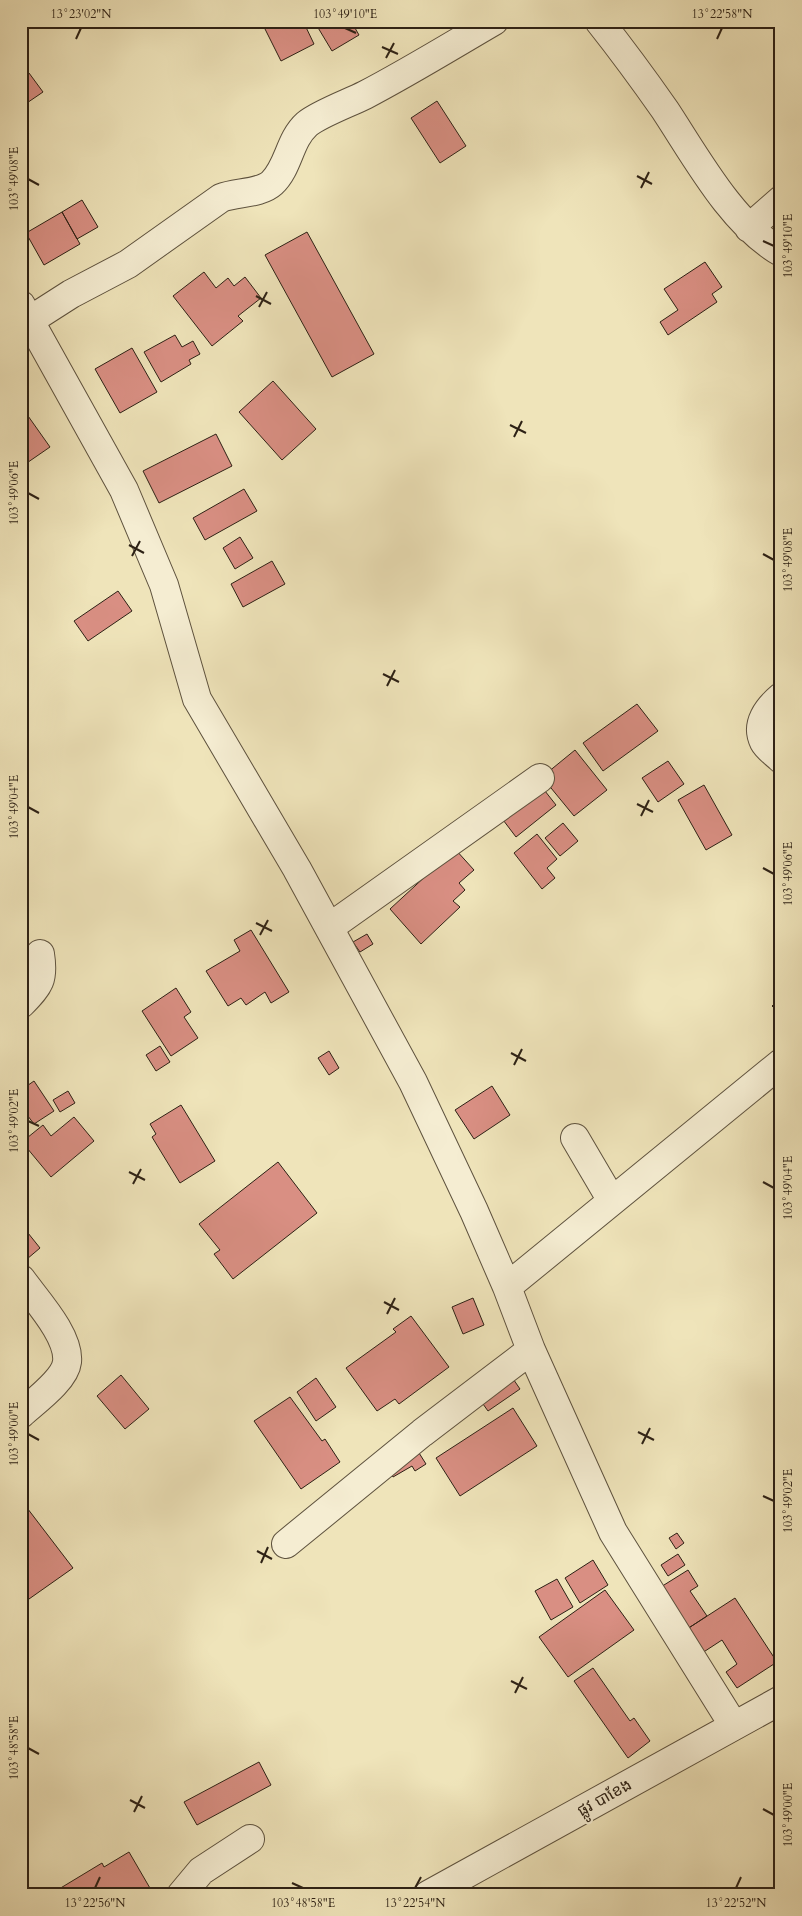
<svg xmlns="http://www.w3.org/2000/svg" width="802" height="1916" font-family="Cardo,'Noto Sans Khmer',serif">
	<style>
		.building { fill: #d98f83; stroke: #2d2115 }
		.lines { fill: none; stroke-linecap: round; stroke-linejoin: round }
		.minor-casing { stroke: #5e523e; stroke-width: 30 }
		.minor { stroke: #f5edd2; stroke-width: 28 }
		.ticks { fill: none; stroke: #2d2115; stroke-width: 2 }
		.labels { text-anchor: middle; stroke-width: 4.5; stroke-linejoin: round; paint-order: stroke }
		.street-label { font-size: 16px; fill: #2d2115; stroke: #f5edd2 }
		.neatline { fill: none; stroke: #2d2115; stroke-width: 2 }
		.ticks-label { font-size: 12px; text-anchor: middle; fill: #2d2115 }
	</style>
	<rect width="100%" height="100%" fill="#efe4ba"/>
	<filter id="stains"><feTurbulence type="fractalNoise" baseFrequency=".004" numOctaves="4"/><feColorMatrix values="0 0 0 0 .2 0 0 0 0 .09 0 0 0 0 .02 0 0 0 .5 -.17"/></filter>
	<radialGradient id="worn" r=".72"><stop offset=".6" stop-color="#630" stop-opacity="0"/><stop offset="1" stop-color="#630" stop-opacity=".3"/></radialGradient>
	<path class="building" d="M261,21h42l11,23 -33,17z
		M314,21h37l8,14 -27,16z
		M29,73l14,19 -22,15v-29z
		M437,101l29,45 -26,17 -29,-45z
		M82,200l16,27 -21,12 -15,-27z
		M62,212l18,32 -36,21 -18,-32z
		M307,232l67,122 -42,23 -67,-122z
		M705,262l17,25 -10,7 5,8 -49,33 -8,-13 18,-12 -14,-21z
		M204,272l12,16 12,-10 6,8 11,-9 16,21 -23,18 5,5 -31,25 -39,-50z
		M175,335l7,12 11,-6 7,13 -11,6 2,4 -30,18 -17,-30z
		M132,348l25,44 -37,21 -25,-44z
		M273,381l43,48 -34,31 -43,-48z
		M21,406l29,41 -29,20z
		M216,434l16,32 -73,37 -16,-32z
		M244,489l13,22 -52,29 -12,-22z
		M240,537l13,21 -18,11 -12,-21z
		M272,561l13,23 -42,23 -12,-23z
		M118,591l14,20 -44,30 -14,-20z
		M637,704l21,27 -55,40 -20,-28z
		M575,750l32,40 -33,26 -32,-39z
		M668,761l16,23 -26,18 -16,-24z
		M534,777l22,28 -40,32 -22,-29z
		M704,785l28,50 -26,15 -28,-50z
		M563,823l15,18 -18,15 -15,-18z
		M537,834l20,25 -10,9 8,10 -13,11 -28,-36z
		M455,849l19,21 -15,13 6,7 -12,11 7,6 -39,37 -31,-35z
		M251,930l38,62 -18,11 -6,-11 -19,13 -5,-7 -13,8 -22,-35 34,-20 -6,-11z
		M367,934l6,10 -13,8 -7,-10z
		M176,988l15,24 -7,5 14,21 -27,18 -29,-45z
		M781,997v18l-9,-9z
		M160,1046l10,16 -14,9 -10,-16z
		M329,1051l10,17 -10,7 -11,-17z
		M34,1081l20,30 -20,13 -13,-17v-17z
		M492,1086l18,29 -36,24 -19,-29z
		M68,1091l7,12 -15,9 -7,-12z
		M181,1105l34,56 -35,22 -28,-46 4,-3 -6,-10z
		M74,1117l20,24 -43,36 -29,-35 21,-17 8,11z
		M278,1162l39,51 -84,66 -19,-25 6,-4 -21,-26z
		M24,1228l16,20 -13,11 -6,-6v-22z
		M473,1298l11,27 -21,9 -11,-27z
		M411,1316l38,51 -50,37 -4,-5 -18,12 -31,-43 50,-36 -3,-3z
		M505,1367l15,22 -32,22 -15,-21z
		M121,1375l28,34 -24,20 -28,-33z
		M316,1378l20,29 -20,14 -19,-29z
		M290,1397l32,44 3,-2 15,23 -39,27 -47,-68z
		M513,1408l24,38 -77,50 -24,-38z
		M414,1445l12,19 -11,7 -3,-5 -19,11 -8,-13z
		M21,1500l52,68 -44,31 -8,-11z
		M677,1533l7,10 -8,6 -7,-11z
		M678,1554l7,11 -17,11 -7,-11z
		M593,1560l15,25 -28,18 -15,-25z
		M688,1570l10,16 -8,5 17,25 -23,15 -28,-41z
		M557,1579l16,28 -22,13 -16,-29z
		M605,1590l29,40 -66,47 -29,-40z
		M735,1598l42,64 -40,26 -11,-16 11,-8 -15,-24 -23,15 -15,-24z
		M593,1668l37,53 4,-3 16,23 -22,17 -54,-77z
		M259,1762l12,23 -74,40 -13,-23z
		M129,1852l25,43h-105l53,-32 2,4z"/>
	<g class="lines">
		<g class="minor-casing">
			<path id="minor" d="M599,21c23,29 45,59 66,89 31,47 67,114 116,142
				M749,228l32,-28
				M21,305l103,185 40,95 33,114 100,170 116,213 61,129 33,76 24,63 82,182 121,194
				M21,326l50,-32 57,-30 93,-66c15,-6 39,-4 51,-15 17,-16 17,-43 35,-59 12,-10 42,-21 58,-29 44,-23 86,-49 129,-74
				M781,697c-13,11 -26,27 -17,45 3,6 12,12 17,17
				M330,927l210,-149
				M21,1004c19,-19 23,-25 19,-50
				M575,1138l37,63
				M21,1279c15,21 49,57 46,83 -2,18 -33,40 -46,52
				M507,1287l274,-224
				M286,1544l136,-111 109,-83
				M181,1895l20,-24 49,-32
				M428,1895l353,-195"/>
		</g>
		<use href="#minor" class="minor"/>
	</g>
	<path class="ticks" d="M345,28l11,5M76,39l5,-11M717,39l5,-11M382,47l16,7M386,58l8,-15M637,176l15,8M28,179l11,6M641,188l8,-16M763,241l11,5M256,296l15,8M259,307l8,-15M510,425l16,8M514,437l8,-16M28,493l11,6M129,545l15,8M763,554l11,6M132,556l8,-15M383,674l16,8M387,686l8,-16M637,804l16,8M28,807l11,6M641,816l8,-16M763,868l11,6M256,923l16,8M260,935l8,-15M511,1053l15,8M514,1065l8,-16M28,1121l11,5M129,1172l16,8M763,1182l11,6M133,1184l8,-15M384,1302l15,8M387,1314l8,-16M638,1432l16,8M28,1434l11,6M642,1444l8,-16M763,1496l11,5M257,1551l15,8M261,1563l7,-16M511,1681l16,8M515,1693l8,-16M28,1748l11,6M130,1800l15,8M763,1809l11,6M134,1812l8,-16M292,1883l11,5M95,1888l5,-11M415,1888l6,-11M736,1888l5,-11"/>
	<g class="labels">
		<g class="street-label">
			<text transform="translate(604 1797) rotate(-29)" y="6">ផ្លូវ បាខែង</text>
		</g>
	</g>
	<rect width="802" height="1916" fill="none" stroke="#efe4ba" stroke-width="55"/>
	<rect x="28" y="28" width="746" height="1860" class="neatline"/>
	<g class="ticks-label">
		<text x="81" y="18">13°23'02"N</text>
		<text x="345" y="18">103°49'10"E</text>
		<text x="722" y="18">13°22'58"N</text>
		<text transform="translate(14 179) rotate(-90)" y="4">103°49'08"E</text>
		<text transform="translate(788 246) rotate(-90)" y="4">103°49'10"E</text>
		<text transform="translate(14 493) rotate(-90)" y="4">103°49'06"E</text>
		<text transform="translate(788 560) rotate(-90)" y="4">103°49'08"E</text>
		<text transform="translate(14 807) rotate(-90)" y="4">103°49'04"E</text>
		<text transform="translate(788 874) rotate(-90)" y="4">103°49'06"E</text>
		<text transform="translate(14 1121) rotate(-90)" y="4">103°49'02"E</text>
		<text transform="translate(788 1188) rotate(-90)" y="4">103°49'04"E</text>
		<text transform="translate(14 1434) rotate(-90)" y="4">103°49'00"E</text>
		<text transform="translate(788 1501) rotate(-90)" y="4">103°49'02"E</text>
		<text transform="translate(14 1748) rotate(-90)" y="4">103°48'58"E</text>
		<text transform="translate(788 1815) rotate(-90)" y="4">103°49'00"E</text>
		<text x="95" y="1907">13°22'56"N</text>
		<text x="303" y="1907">103°48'58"E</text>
		<text x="415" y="1907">13°22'54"N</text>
		<text x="736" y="1907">13°22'52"N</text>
	</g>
	<rect width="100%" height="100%" filter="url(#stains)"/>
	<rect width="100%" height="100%" fill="url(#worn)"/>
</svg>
